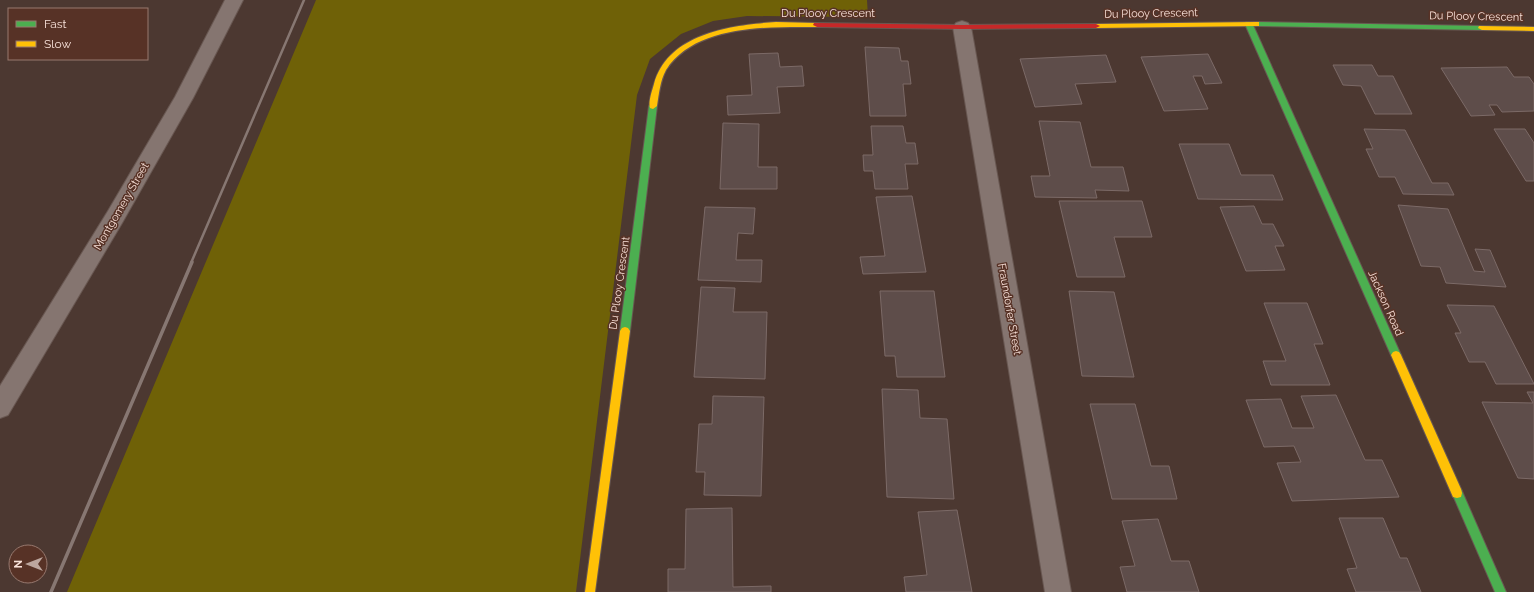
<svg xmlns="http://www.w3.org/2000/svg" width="1534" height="592" font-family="Raleway,sans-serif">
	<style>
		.green { fill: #6f6107 }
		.building { fill: #5e4d4a; stroke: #7c6a67 }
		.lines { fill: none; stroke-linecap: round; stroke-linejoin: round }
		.street-casing { stroke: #685751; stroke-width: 2 }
		.fast-casing { stroke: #685751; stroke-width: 2 }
		.slow-casing { stroke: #685751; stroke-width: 2 }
		.jam-casing { stroke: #685751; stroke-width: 2 }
		.street { fill: #857570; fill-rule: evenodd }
		.fast { fill: #4caf50; fill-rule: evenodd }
		.slow { fill: #ffc107; fill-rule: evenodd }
		.jam { fill: #c62828; fill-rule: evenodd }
		.rail-far1 { stroke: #877772; stroke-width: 2.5 }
		.rail { stroke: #877772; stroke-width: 3.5 }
		.labels { text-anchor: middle; stroke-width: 3; stroke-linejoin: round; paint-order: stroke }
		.street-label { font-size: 11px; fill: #f8e1d9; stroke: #573226 }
	</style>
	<rect width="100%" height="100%" fill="#4c3831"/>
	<path class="green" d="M316,0h551l1,17 -121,-1 -34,5 -32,13 -31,25 -13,36 -61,497h-509z"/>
	<path class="building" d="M865,47l34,1 2,13h7l3,23h-8l3,32h-36z
		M778,53l2,14 22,-1 2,20 -27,1 3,26 -52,2 -1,-19 25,-1 -3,-41z
		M1208,54l14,29 -17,1 -3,-8h-9l15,33 -44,2 -23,-54z
		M1106,55l10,27 -41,2 7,20 -47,3 -15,-48z
		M1333,65h39l6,11h15l19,38h-37l-14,-28 -18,-1z
		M1507,67l7,10h15l5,7v27l-32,1 -5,-7h-8l6,10 -24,1 -30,-48z
		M1039,121l41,1 11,45h32l6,24 -34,-1 2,8 -62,-1 -4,-21h19z
		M723,123l36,1 -1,43h19v22h-57z
		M871,126h32l3,17h9l3,21h-13l3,25h-33l-2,-18h-9l-1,-16h10z
		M1364,129l41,1 27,53h16l6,12 -51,-1 -8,-17h-16l-13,-28h7z
		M1494,129h31l9,14v38h-8z
		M1179,144h50l12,31h32l10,25 -85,-1z
		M912,196l14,76 -63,2 -3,-17 25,-1 -9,-59z
		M1059,201h83l10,36h-38l11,40h-48z
		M1398,205l50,4 26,62 11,1 -10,-23 15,1 16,37 -60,-4 -6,-16 -19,-1z
		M1254,206l8,18h11l11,22h-9l10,24 -39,1 -26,-64z
		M705,207l50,1 -2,26 -15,-1 -2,27h26l-1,22 -63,-2z
		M701,287l34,1 -2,24h34l-2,67 -71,-2z
		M880,291h54l11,86h-48l-2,-21h-10z
		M1069,291l45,1 20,85 -52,-1z
		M1264,303h43l16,41h-9l16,41h-59l-8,-24h23z
		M1447,305l47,1 40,78h-38l-11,-22h-16l-14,-29h6z
		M882,389l36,1 2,28 27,1 7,80 -67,-2z
		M1527,392h7v87l-16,-1 -36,-76 51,1z
		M1336,395l29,65h17l17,37 -107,4 -15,-38 24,-1 -7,-16 -30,1 -18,-47 35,-1 11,29h22l-13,-32z
		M713,396l51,1 -3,99 -57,-1 1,-23h-9l3,-48h13z
		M1090,404h45l16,62h18l8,33h-65z
		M732,508l1,79 38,-1v6h-103v-23h17l1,-60z
		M957,510l15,82h-66l-2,-15 23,-2 -9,-63z
		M1339,518h44l17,40h7l14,34h-65l-9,-23 10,-1z
		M1158,519l13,42h18l10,31h-72l-7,-25 15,-1 -13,-45z"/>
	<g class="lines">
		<g class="street-casing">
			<path id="street" d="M225,0h18l-50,98 -71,125 -114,192 -8,3v-32l108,-175 67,-114z
				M962,21l6,2 3,4 100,565h-26l-92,-565 3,-4z"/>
		</g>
		<g class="fast-casing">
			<path id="fast" d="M1246,22h3l3,2 4,-2 226,4 4,2 -4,2 -226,-4 -3,-1 148,330 -2,3 -3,1 -3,-1 -2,-3 -146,-331z
				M653,103l4,3 -27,225 -2,3 -3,1 -3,-1 -2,-3 29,-225z
				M1457,488l4,1 45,103h-11l-43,-99 1,-4z"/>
		</g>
		<g class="slow-casing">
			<path id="slow" d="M776,22l41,1 4,2 -4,2c-48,0 -121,-3 -151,43 -6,11 -7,24 -9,36l-4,3 -3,-1c-2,-6 2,-17 4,-24 14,-51 78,-59 122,-62z
				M1256,22h3v4l-163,2 -4,-2 4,-2z
				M1479,26l55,1v4l-52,-1 -4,-2z
				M625,327l3,1 2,3 -35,261h-10l35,-261 2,-3z
				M1396,351l3,1 2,3 60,134 1,4 -1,4 -4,1 -4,-1 -62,-142 2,-3z"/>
		</g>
		<g class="jam-casing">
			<path id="jam" d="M814,23l148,2 134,-1 4,2 -4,2 -134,1 -145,-2 -4,-2z"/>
		</g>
		<use href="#street" class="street"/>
		<use href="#fast" class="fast"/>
		<use href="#slow" class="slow"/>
		<use href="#jam" class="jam"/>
		<path class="rail-far1" d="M191,263l113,-263"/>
		<path class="rail" d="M51,592l141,-330"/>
	</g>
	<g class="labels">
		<g class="street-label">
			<text x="828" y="17">Du Plooy Crescent</text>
			<text transform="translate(1151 13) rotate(-1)" y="4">Du Plooy Crescent</text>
			<text transform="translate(1476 16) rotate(1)" y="4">Du Plooy Crescent</text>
			<text transform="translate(121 206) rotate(-60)" y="4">Montgomery Street</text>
			<text transform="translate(619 283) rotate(-82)" y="4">Du Plooy Crescent</text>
			<text transform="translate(1386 303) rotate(66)" y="4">Jackson Road</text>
			<text transform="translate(1010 309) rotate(80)" y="4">Fraundorfer Street</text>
		</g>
	</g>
	<rect x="8" y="8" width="140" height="52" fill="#573226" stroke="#97786e"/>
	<rect x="16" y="21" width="20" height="6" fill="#4caf50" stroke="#97786e"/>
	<text x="44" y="28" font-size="12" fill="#f8e1d9">Fast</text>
	<rect x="16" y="41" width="20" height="6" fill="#ffc107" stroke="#97786e"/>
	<text x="44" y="48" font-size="12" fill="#f8e1d9">Slow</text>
	<g transform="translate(28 564) rotate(270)"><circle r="19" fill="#573226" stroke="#97786e"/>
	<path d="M0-3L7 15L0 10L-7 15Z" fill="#bca69e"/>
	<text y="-6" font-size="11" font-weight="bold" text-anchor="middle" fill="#f8e1d9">N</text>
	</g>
</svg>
